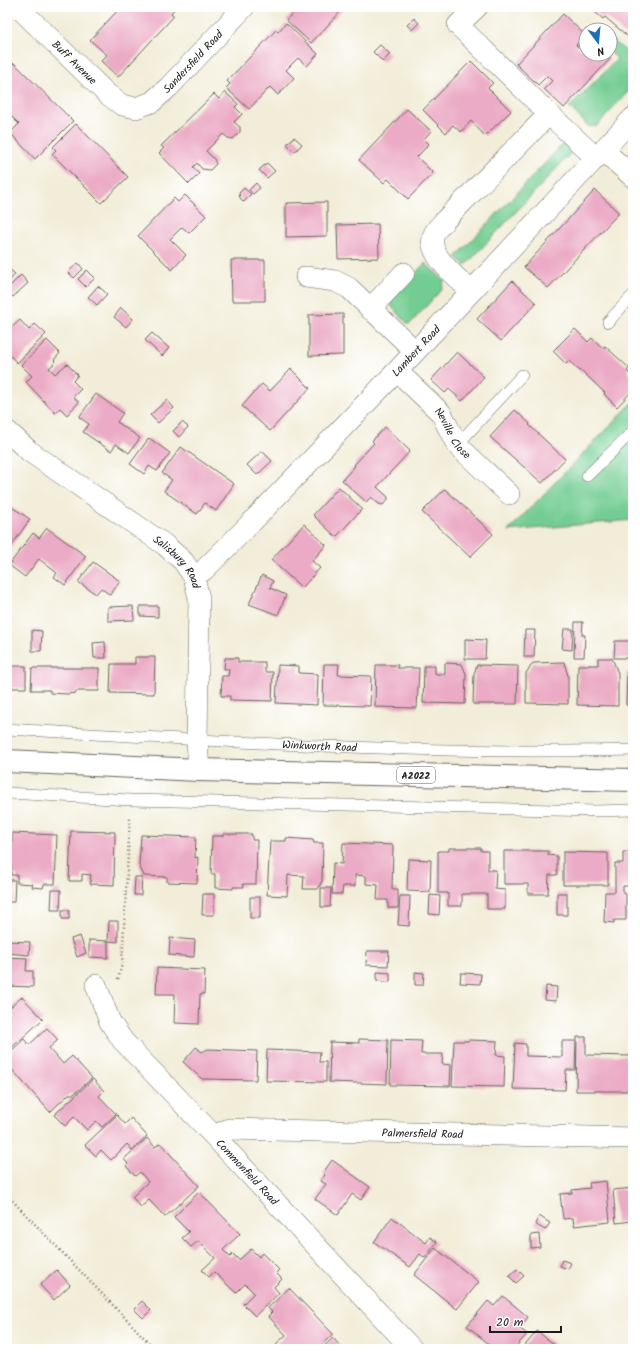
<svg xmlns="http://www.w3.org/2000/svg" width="640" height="1356" font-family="Kalam,sans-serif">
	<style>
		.green { fill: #73cd93; stroke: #487458 }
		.building { fill: #ebaac5 }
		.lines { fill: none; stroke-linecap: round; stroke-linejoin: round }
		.lane-casing { stroke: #67655e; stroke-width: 12 }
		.street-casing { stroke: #67655e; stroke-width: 22 }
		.primary-casing { stroke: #67655e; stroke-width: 24 }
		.path { stroke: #67655e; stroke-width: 2.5; stroke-dasharray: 1 3; stroke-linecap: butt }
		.lane { stroke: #fff; stroke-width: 11 }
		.street { stroke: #fff; stroke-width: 21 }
		.primary { stroke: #fff; stroke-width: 22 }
		.labels { text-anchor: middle; stroke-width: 3; stroke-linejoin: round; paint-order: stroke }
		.shield { fill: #fff; stroke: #606060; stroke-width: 1 }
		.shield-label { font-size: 10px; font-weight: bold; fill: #1c1c1c }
		.street-label { font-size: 11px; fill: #1c1c1c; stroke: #fff }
	</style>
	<rect width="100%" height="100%" fill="#fff"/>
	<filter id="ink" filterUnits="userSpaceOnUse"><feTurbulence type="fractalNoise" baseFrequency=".025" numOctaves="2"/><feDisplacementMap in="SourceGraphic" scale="8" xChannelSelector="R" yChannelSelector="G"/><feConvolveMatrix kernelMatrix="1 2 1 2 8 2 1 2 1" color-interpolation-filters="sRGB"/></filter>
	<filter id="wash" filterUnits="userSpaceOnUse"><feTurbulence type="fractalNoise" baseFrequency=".012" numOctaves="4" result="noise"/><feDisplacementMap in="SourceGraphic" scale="16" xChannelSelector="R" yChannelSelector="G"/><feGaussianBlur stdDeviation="0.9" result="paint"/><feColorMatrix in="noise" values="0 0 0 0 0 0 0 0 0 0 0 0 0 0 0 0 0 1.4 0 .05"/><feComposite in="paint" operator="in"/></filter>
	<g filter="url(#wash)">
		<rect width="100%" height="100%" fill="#f2edd8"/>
		<path class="green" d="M610,38l23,19v29l-36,40 -8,1 -20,-20 48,-48 -7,-7z
			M565,142l9,8 -109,116 -9,-9z
			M425,263l19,17 -2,9 -32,35h-2l-16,-17 -1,-9z
			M633,402v118l-125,11z"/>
		<g id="blocks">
			<path class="building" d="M121,7h53l1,1 -4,5 3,3 -56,61 -17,-16 6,-6 -17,-15z
				M298,7h47l-34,36 -25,-23z
				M589,7h44v33h-1l-27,-23 -2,2z
				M563,14l22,21 -9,10 6,5 4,-4v8h20l4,5 -46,49 -20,-19 8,-8 -5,-5 -9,9 -22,-21z
				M414,18l5,5 -7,7 -5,-5z
				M286,23l32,31 -11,12 -9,-8 -12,12 8,8 -16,17 -8,-8 -21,22 -23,-21 4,-4 -3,-3 49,-51 2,2z
				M380,45l10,9 -7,8 -10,-10z
				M471,61l22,22 -5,5 23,23 -26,25 -14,-15 -10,11 -8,-7 -7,8 -23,-23z
				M7,63l3,3 4,-3 59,58 -38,38 -25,-26 9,-9 -12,-12z
				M225,92l13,12 -3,3 7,7 -8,8 6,5v5l-7,7 -5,-1 -5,-4 -17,17 8,8 2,5 -6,6 -8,-1 -5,-6 -4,4 6,7 -10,10 -30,-31 5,-5 -3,-2 53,-52 5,5z
				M407,109l24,22 -7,8 5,5 -12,13 16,16 -25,26 -20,-20 -4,4 -25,-23z
				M76,124l52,53 -27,26 -49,-49 4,-4 -3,-3z
				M294,137l8,7 -7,8 -8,-8z
				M267,163l8,8 -8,7 -8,-8z
				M256,183l4,5 -7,6 -4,-4z
				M244,188l7,6 -7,8 -4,-4 -1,-5z
				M595,190l24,23 -71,75 -24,-21z
				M185,195l21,21 -17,17 -7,-6 -12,12 16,16 -14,15 -34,-34 36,-38 4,4z
				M327,202v34l-41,1v-34z
				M378,224l1,34 -41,1 -1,-34z
				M231,260h34v41h-33z
				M78,263l5,6 -9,9 -6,-6z
				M8,268l7,6 -8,10v-15z
				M87,270l8,8 -9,9 -8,-8z
				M21,275l7,8 -15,14 -6,-6v-2z
				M512,281l24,22 -35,38 -24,-22z
				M98,286l9,8 -10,11 -9,-8z
				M121,308l12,11 -7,8 -12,-10z
				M343,314v41l-34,1v-41z
				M20,320l9,10 6,-6 11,10 -29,29 -10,-11v-26l3,3z
				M575,329l13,13 4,-4 11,10 2,-2 24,22 -2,3 6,6v13l-16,17 -13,-13 1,-1 -23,-22 -1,1 -12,-11 -3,3 -13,-13z
				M152,333l17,15 -7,8 -17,-16z
				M47,340l13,13 -6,7 2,2 -7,6 6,6 12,-10 11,11 -5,6 8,8 -8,8 6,5 -12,13 -7,-7 -5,5 -29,-31 6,-6 -11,-11z
				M457,352l27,25 -22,24 -13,-12 -4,4 -14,-13z
				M291,369l19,19 -40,43 -28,-25 20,-22 8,7z
				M96,394l27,19 -6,9 23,16 -11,15 -13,-9 -5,7 -28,-19 6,-8 -10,-7z
				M167,400l7,8 -16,15 -8,-8z
				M515,410l15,14 -1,1 36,34 -23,24 -52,-46z
				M182,422l6,5 -9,10 -6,-6z
				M385,427l25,24 -33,36 11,10v2l-5,6 -4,-1 -8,-7 -5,5 -24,-22 13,-14 -1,-1 20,-22 -2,-2z
				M149,438l21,15 -13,18 -8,-5 -5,8 -14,-10z
				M181,447l53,37 -18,27 -11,-8 -8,11 -33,-23 8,-11 -10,-7z
				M262,451l10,10 -15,14 -10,-10z
				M339,487l23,22 -26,28 -23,-22z
				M445,489l48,45 -23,23 -48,-45z
				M7,504l23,15 -22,32 -1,-1z
				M304,524l22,21 -14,16 8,7 -18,20 -31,-28z
				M47,528l39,28 -21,29 -11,-8 3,-4 -18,-14 -14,18 -16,-12 24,-32 6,5z
				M93,562l27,19 -10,14 -9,-7 -5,6 -18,-12z
				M262,575l11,6 -3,7 16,7 -8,20 -29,-11z
				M133,606l1,14 -26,1v-14z
				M140,606h18v11l-18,-1z
				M575,622h8l-1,13h3l-1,22h-10z
				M564,629h9l-1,21 -10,-1z
				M32,630l10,1 -1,20h-9z
				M525,630h10l-1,27h-10z
				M465,639l21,1 -1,19h-20z
				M615,641h18v17h-19z
				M105,642l1,16h-12l-1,-15z
				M135,657h20l-1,37 -44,-1 1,-29h24z
				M225,658h13v4h27v10h8l-1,29 -42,-1v-4h-9l1,-20h6l1,-7h-5z
				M598,658h14l6,15v33l-41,-1 1,-40h20z
				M564,662l4,14v28l-42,-1v-30l7,-10z
				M445,663l17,1 4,10 -1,30 -42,-1 1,-37h11v8h10z
				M324,664h15l-1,11 33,1 -1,30 -47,-1z
				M278,665l21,1v7l19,1 -1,31 -41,-2z
				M376,665h22l-1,3h22l-2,40 -42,-1z
				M477,665l41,1 -1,38h-44l1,-30z
				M7,666h19v22h-19z
				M32,668h67v23h-23v2l-9,1 -17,-1v-3h-19z
				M627,672h6v33h-7z
				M71,831l44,1 -1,53 -24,-1 1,-9 -9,-1v7h-13z
				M12,833l45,2 -2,49h-11l-1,4 -11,-1 1,-3 -16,-1v-8h-6z
				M223,834h29v6h5l-1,44h-13l1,3h-11v2l-18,-1v-14h-4l1,-38h11z
				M141,835l55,2 -1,21 3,-1 -1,26 -30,-1v-5l-23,-1 -5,-11z
				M286,838l27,2 1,3h9l-1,38 -4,8h-15l1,-13 -16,-1 -1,21 -20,-1 3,-54h16z
				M343,843l50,2 -1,44h6v19h-10v-8h-11l1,-15 -12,-1v-8l-11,-1v11h-12l-1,8h-10l1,-31 9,1z
				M449,848h32v3h7v19h8l-1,19 10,1v19h-18v-15h-25v12h-14v-13h-10v-42h11z
				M504,851h44v4l9,1v19h-8l-1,19h-20v-10h-24z
				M563,852l45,1v32h-45z
				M623,852h10v34h-10v7l3,1v26h-12v3l-10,-1 1,-30h10v-29h8z
				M408,859l23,1 -1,32 -23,-1z
				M135,877h7l-1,18h-7z
				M7,880h8l-1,22h-7z
				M321,888h10l-1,19h-9z
				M52,890h9l-1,20h-9z
				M557,893h10v22h-10z
				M203,894h11v21h-12z
				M430,895l10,1 -1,19 -10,-1z
				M400,896h10l-1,30 -11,-1z
				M250,897h10v21h-10z
				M62,910h7v9h-7z
				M109,921h9v21l-10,-1z
				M80,936l6,17 -9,4 -6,-18z
				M170,938l25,2 -1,17 -25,-2z
				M89,940l19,1v17l-19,-1z
				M7,941l23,1 -1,13 -22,-2z
				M367,951h22l-1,15 -22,-1z
				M7,957l20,1 -1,13h7v16l-26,-1z
				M157,968l48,2 -1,24h-4l-1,30 -25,-1 1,-29h-19z
				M377,972l13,1v9l-13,-1z
				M415,972l9,1 -1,12h-8z
				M461,973l20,1 -1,10 -20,-1z
				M546,986l11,1 -1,14 -11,-1z
				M22,997l21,22 -36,33v-42z
				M47,1028l11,12 -9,8 9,10 5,6 9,-8 20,22 -18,16h-5l-19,18 -43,-48v-9l17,-16 5,6z
				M577,1037h9v18l47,1v35h-57z
				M359,1039l29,1 -1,44 -58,-2 1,-40 29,1z
				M391,1040l31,1 -1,13h22l-1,10 9,1 -1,21 -60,-1z
				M469,1040l28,1 -1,14 9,1 -1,31 -52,-1 2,-45h14z
				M562,1041h14l-1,29h-9l-1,20 -52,-1 2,-46 11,1v12l36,1z
				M196,1047l6,5 6,-3 49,2 -1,29 -54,-1 -19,-17z
				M267,1050l53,2 -1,10h7v20l-60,-1z
				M93,1079l11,12 -5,5 17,18 -14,13 -6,-6 -9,9 -13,-13 -9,9 -11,-11z
				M117,1115l8,9 6,-6 16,18 -15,14 -5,-6 -16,16 -10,-10 -5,6 -11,-11z
				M147,1138l8,9 5,-4 39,43 -34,31 -16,-17 -8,7 -9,-10 16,-15 -8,-10 -5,4 -9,-10 2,-2 -4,-5z
				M332,1160l38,27 -9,13 -9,-6 -14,21 -23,-16 11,-15 -6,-3 5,-6 -2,-2z
				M606,1181l4,41 -36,4 -1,-8 -10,1 -3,-25 12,-1v-3l18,-2 -1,-5z
				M633,1188v33l-17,2 -3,-33z
				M199,1192l41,42 -17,16 7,7 3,-3 6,6 12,-11 8,8 3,-4 17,17 -3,3 6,6 -8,8 5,6 -24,23 -12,-12 11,-11 -9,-9 -9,9 -22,-21 -5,5 -7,-7 13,-12 -17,-17 -7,6 -9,-9 7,-6 -15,-15z
				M539,1216l11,7 -5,7 -10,-6z
				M392,1217l34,26 4,-6 7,5 -12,16 -5,-4 -10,13 -36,-25z
				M539,1234l1,13 -9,1v-13z
				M435,1248l44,34 -22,27 -43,-34z
				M562,1260l9,3 -3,6 -8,-3z
				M517,1269l7,7 -8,7 -7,-7z
				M57,1270l13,15 -16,15 -14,-15z
				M289,1288l44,46 -16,15h-2l-3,-3 -3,3h-28l-5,-5 10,-9 -18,-19 4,-4 -4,-4z
				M503,1296l25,21 -9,11 8,6 -13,15h-19l-28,-23 21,-25 6,5z
				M142,1301l9,9 -8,8 -9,-9z
				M537,1331l18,14 -3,4h-30z
				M333,1338l10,11h-22z"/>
		</g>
	</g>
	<g filter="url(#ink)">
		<use href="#blocks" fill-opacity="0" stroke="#67655e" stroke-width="1"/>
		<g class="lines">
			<g class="lane-casing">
				<g id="lane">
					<path d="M608,322l25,-27"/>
					<path d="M457,445l65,-70"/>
					<path d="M587,476l46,-45"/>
					<path id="s1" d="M7,729c208,12 417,26 626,21"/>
					<path d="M7,793l124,7 464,11 38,-1"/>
				</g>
			</g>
			<g class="street-casing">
				<g id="street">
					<path id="s2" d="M18,7l89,87 15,11 14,3 16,-6 17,-15 75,-80"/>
					<path d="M477,7l-19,18 91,89"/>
					<path d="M603,150l30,27"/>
					<path d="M306,277l29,4 14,7 66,63"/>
					<path d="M471,291c-13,-12 -46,-38 -37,-57 2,-5 8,-10 12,-15l103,-105 47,44"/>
					<path d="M370,309l34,-36"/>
					<path id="s3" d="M397,371l44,42 16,32 52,49"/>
					<path id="s4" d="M7,431l22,20 136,94 18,16 11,16 5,21 -2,142 2,30"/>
					<path id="s5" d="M194,577l10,-7 40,-40 153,-159 236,-253"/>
					<path id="s6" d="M96,985l14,37 13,19 91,95 198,213"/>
					<path id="s7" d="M214,1136l15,-7 404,9"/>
				</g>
			</g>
			<g class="primary-casing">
				<path id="primary" d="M7,761l192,9 434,10"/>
			</g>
			<path class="path" d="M118,979l4,-15 8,-147
				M7,1195l148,154"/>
			<use href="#lane" class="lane"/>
			<use href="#street" class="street"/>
			<use href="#primary" class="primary"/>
		</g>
	</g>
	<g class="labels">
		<rect class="shield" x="397" y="767" width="38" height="16" rx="3"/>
		<g class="shield-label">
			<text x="416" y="779">A2022</text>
		</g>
		<g class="street-label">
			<text dy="4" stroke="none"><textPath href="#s2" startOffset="232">Sandersfield Road</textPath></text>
			<text dy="4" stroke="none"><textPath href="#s2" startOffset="79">Buff Avenue</textPath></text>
			<text dy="4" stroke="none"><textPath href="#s5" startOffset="317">Lambert Road</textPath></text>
			<text dy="4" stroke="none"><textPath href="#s3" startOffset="84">Neville Close</textPath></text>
			<text dy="4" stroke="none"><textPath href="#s4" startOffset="216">Salisbury Road</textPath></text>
			<text dy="4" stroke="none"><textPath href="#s1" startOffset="313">Winkworth Road</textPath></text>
			<text dy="4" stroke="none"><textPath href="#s7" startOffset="210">Palmersfield Road</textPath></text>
			<text dy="4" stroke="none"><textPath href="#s6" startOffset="243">Commonfield Road</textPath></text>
		</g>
	</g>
	<rect width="640" height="1356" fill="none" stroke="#fff" stroke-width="24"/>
	<g transform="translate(598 42) rotate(164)"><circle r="19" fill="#ffffff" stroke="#a4a4a4"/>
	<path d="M0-3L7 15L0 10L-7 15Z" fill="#1f6fb2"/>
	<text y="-6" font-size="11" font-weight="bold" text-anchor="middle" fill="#1c1c1c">N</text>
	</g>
	<path d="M490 1326v6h71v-6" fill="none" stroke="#1c1c1c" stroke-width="2"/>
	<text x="496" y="1326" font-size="12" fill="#1c1c1c" stroke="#ffffff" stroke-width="3" paint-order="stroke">20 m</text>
</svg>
